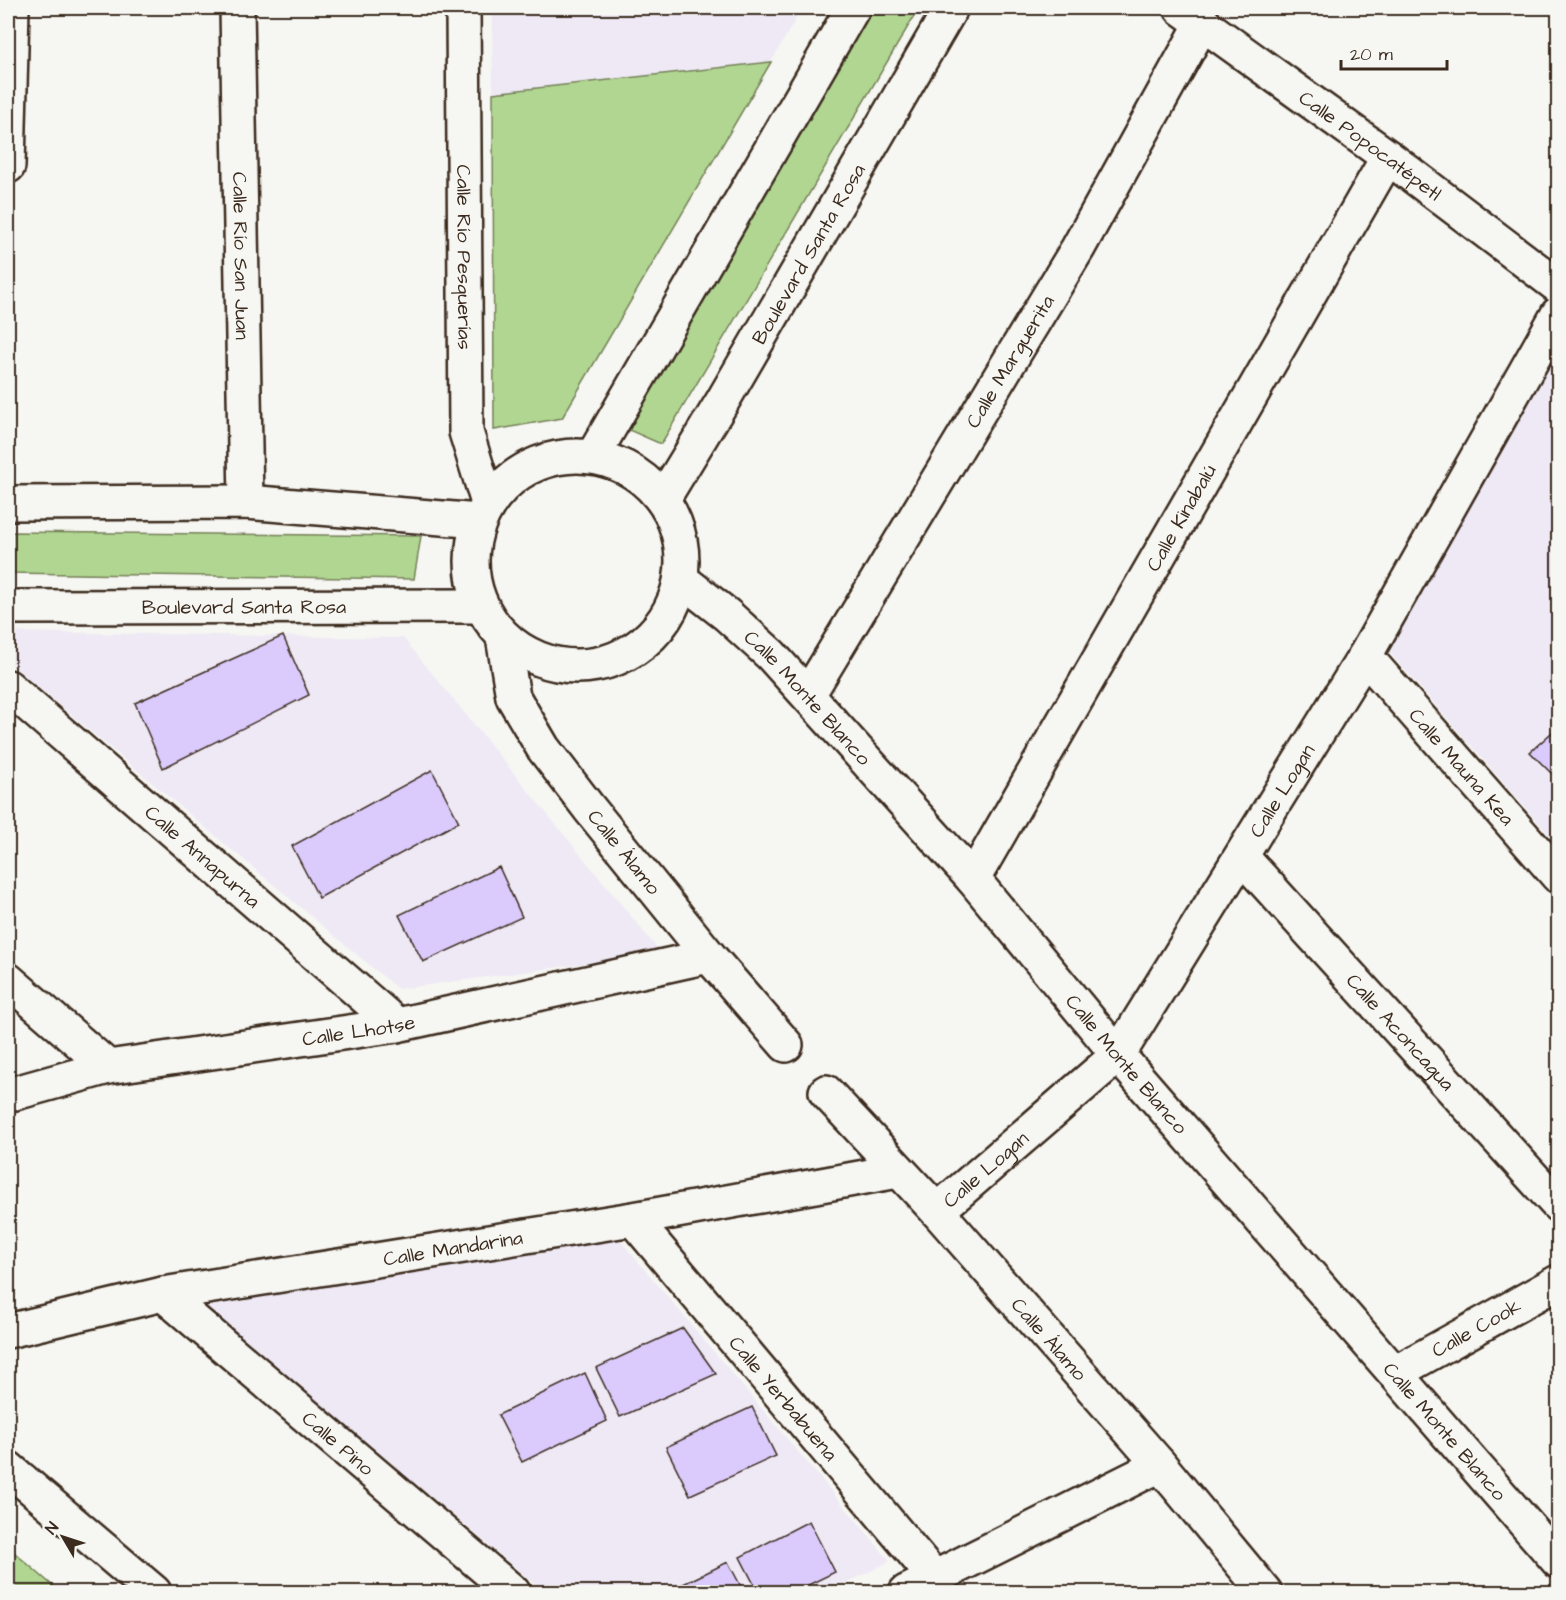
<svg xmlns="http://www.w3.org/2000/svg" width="1566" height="1600" font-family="'Architects Daughter',sans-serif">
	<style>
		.built { fill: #eee9f5 }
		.green { fill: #b0d692; stroke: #768058; stroke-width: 1.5 }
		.building { fill: #dbcbfd; stroke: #3b2a1e; stroke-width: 1.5 }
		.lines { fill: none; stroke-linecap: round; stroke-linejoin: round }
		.minor-casing { stroke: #3b2a1e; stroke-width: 38 }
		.minor { stroke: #f6f6f2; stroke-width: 33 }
		.labels { text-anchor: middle; stroke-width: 4.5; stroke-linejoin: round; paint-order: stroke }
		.street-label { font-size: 20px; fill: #3b2a1e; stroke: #f6f6f2 }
	</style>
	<rect width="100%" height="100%" fill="#f6f6f2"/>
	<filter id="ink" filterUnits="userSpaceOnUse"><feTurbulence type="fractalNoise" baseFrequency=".0167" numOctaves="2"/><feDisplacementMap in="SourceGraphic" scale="12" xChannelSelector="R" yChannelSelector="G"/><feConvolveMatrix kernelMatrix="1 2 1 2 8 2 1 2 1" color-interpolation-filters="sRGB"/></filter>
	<g filter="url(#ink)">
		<path class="built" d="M492,8h310l-31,54 -278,31z
			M1558,348v497l-175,-200z
			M8,632l395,6 258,315 -263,36 -390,-327z
			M613,1232l277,329 -61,31h-285l-343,-289z"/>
		<path class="green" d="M863,8h56l-258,436 -39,-17z
			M771,62l-209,356 -68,12 -1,-337z
			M8,532l413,4 -7,43 -406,-6z
			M8,1547l52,45h-52z"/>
		<path class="building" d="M283,636l26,59 -146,73 -28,-65z
			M1558,727v53l-28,-28z
			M432,770l27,52 -140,76 -27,-52z
			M499,867l23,50 -99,45 -24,-47z
			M683,1328l33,46 -96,43 -24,-49z
			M585,1373l22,48 -85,41 -24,-47z
			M752,1407l24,49 -86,39 -24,-48z
			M809,1521l26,51 -41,20h-36l-18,-35z
			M728,1562l16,30h-77z"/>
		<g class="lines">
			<g class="minor-casing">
				<g id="minor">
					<path id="s1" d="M237,8l9,494"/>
					<path id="s2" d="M463,8l3,424 22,71"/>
					<path id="s3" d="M1181,8l207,149 170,129"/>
					<path d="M8,166l4,-158"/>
					<path d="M593,456l260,-448"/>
					<circle cx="577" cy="561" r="105"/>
					<path id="s4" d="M663,499l59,-97 229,-394"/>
					<path d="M8,503l238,-1 233,19"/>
					<path id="s5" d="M681,579l46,36 44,40 202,224 145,176 440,506"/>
					<path id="s6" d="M8,607l473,-1"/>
					<path id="s7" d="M503,637l10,60 30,51 46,60 120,148 77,89"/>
					<path id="s8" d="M1365,656l193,220"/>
					<path id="s9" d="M8,687l389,338"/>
					<path id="s10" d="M808,695l270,-447 125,-226"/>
					<path id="s11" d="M1242,857l316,348"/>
					<path id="s12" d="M973,879l415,-722"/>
					<path d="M8,980l100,87"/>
					<path id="s13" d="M826,1092l111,119 223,254 105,127"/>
					<path id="s14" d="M8,1095l100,-28 289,-42 312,-69"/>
					<path id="s15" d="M937,1211l181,-156 247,-399 193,-342"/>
					<path id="s16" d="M633,1219l302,359"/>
					<path id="s17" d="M163,1294l350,298"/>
					<path id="s18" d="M8,1331l155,-37 470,-75 265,-48"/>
					<path id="s19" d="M1395,1373l163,-91"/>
					<path d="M8,1468l146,124"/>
					<path d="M906,1592l254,-127"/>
				</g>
			</g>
			<use href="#minor" class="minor"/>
		</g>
	</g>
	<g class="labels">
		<g class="street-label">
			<text dy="7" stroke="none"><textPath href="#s3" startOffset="234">Calle Popocatépetl</textPath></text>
			<text dy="7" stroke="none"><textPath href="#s4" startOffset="285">Boulevard Santa Rosa</textPath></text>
			<text dy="7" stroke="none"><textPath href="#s1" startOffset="248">Calle Río San Juan</textPath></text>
			<text dy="7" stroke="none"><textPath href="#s2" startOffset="249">Calle Río Pesquerías</textPath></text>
			<text dy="7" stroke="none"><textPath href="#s10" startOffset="390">Calle Marguerita</textPath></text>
			<text dy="7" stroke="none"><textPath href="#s12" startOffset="417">Calle Kinabalú</textPath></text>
			<text dy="7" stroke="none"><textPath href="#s6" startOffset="236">Boulevard Santa Rosa</textPath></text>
			<text dy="7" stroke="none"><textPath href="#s5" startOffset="174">Calle Monte Blanco</textPath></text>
			<text dy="7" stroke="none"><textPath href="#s8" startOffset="147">Calle Mauna Kea</textPath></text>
			<text dy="7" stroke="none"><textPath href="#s15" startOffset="550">Calle Logan</textPath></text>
			<text dy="7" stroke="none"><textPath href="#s7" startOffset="252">Calle Álamo</textPath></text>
			<text dy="7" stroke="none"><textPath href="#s9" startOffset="258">Calle Annapurna</textPath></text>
			<text dy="7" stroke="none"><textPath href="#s14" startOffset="357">Calle Lhotse</textPath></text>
			<text dy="7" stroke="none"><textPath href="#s11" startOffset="236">Calle Aconcagua</textPath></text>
			<text dy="7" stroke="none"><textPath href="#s5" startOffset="660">Calle Monte Blanco</textPath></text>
			<text dy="7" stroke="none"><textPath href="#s15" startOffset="64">Calle Logan</textPath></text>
			<text dy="7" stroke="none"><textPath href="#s18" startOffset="453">Calle Mandarina</textPath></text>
			<text dy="7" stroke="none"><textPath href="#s19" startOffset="93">Calle Cook</textPath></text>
			<text dy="7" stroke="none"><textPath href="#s13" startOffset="333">Calle Álamo</textPath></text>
			<text dy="7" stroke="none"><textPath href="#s16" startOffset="234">Calle Yerbabuena</textPath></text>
			<text dy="7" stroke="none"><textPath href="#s5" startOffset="1146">Calle Monte Blanco</textPath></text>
			<text dy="7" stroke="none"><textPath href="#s17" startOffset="230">Calle Pino</textPath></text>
		</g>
	</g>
	<rect width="1566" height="1600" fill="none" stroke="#f6f6f2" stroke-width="30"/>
	<rect x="15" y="15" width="1536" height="1570" fill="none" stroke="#3b2a1e" stroke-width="2" filter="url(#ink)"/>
	<g transform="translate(63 1537) rotate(309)" stroke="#f6f6f2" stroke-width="4.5" paint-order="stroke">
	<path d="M0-4.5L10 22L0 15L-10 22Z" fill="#3b2a1e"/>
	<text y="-9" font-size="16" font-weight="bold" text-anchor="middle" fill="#3b2a1e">N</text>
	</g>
	<path d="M1341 60v9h106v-9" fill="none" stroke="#3b2a1e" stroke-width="3"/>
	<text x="1350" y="60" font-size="18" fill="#3b2a1e" stroke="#f6f6f2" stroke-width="4.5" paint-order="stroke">20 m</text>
</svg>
